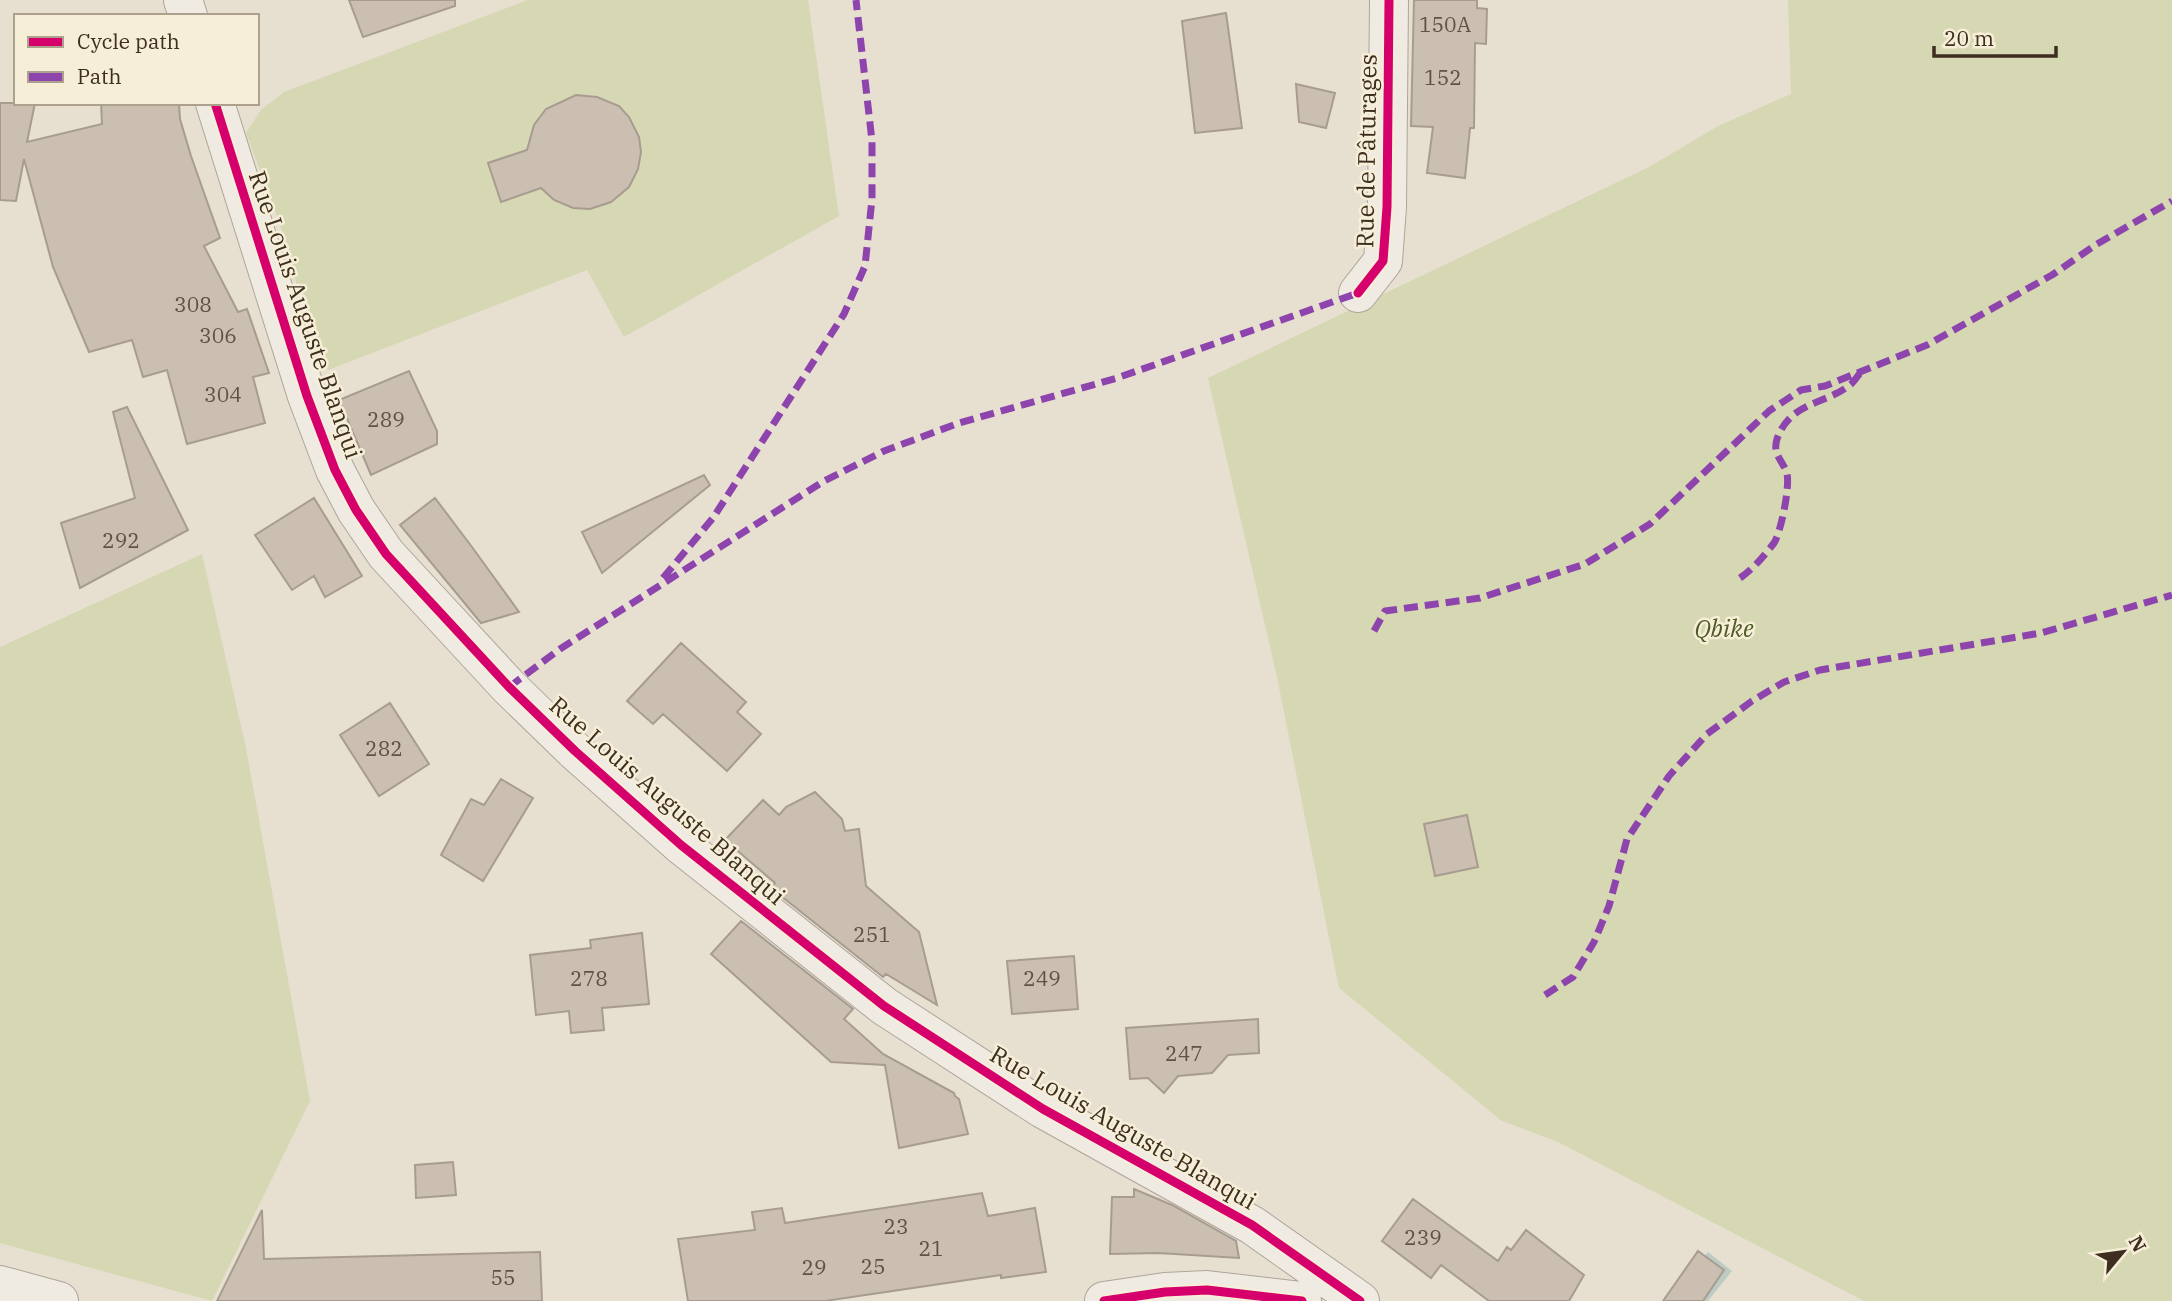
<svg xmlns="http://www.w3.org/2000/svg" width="2172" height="1301" font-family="'IBM Plex Serif',serif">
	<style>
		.green { fill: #d6d7b3 }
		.water { fill: #bcccc2 }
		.building { fill: #cbbfb2; stroke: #a89c90; stroke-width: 2 }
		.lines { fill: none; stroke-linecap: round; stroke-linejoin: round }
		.minor-casing { stroke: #ada599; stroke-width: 40 }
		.minor { stroke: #efebe3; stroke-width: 38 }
		.quiet { stroke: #8e44ad; stroke-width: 7; stroke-dasharray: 14 7; stroke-linecap: butt }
		.cycleway-casing { stroke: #f7eed8; stroke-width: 13 }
		.cycleway { stroke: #d6006c; stroke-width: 9 }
		.labels { text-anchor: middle; stroke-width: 5; stroke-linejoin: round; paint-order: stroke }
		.number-label { font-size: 21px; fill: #605244 }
		.street-label { font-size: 24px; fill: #3d2e20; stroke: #f7eed8 }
		.park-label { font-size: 24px; font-style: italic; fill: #4d5a26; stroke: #f7eed8 }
	</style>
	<rect width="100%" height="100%" fill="#e7e0d1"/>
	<path class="green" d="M528,0h280l31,216 -215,121 -37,-67 -259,100 -31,-84 -17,-62 -34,-91 15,-23 23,-18z
		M1788,0h384v1301h-308l-306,-159 -56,-21 -163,-133 -62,-311 -69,-299 441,-211 69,-41 73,-32z
		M202,554l44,194 64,353 -98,200 -212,-58v-596z"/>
	<path class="water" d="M1708,1252l24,19 -24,30h-27l-7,-5z"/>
	<path class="building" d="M349,0h106v6l-92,31z
		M1414,0h63v8l10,1 -1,35 -11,-1 -1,85h-4l-5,50 -38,-5 6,-46 -22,-1z
		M1226,13l16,115 -47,5 -13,-112z
		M1296,84l39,9 -9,35 -27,-6z
		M576,95l21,2 22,9 10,11 10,20 2,15 -3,17 -9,18 -18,15 -21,7 -17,-1 -19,-8 -13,-12 -40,14 -13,-39 39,-13 7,-25 12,-16z
		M0,103h35l-8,39 75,-18 -1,-21h78l1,16 11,37 29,82 -16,8 34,66 9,-3 22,64 -16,4 12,46 -78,21 -20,-74 -24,7 -11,-37 -43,12 -36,-85 -29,-108 -8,42 -16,-1z
		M409,371l28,60v13l-66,31 -32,-75z
		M127,407l61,123 -108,58 -19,-65 74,-25 -22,-86z
		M704,475l6,10 -108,88 -20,-41z
		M314,498l48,78 -37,21 -11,-21 -22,14 -37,-55z
		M435,498l37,49 47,65 -38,11 -81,-98z
		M681,643l65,59 -9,10 24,22 -34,37 -64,-57 -10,10 -26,-23z
		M390,703l39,61 -50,32 -39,-61z
		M501,779l32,19 -50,83 -42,-26 30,-56 13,6z
		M815,792l27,27 3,12 14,-2 7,57 53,46 18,73 -51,-31 -3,3 -112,-89 4,-5 -50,-43 38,-40 16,15 7,-8z
		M1467,815l11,52 -43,9 -11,-52z
		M741,921l112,88 -9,10 39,35 71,39 1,3 4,3 9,35 -69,14 -14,-83 -54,-3 -120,-108z
		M642,933l7,71 -47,4 2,22 -33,3 -2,-22 -33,4 -6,-60 61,-7 -1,-8z
		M1074,956l4,53 -66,5 -5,-53z
		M1258,1019l1,34 -31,2 -16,18 -34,3 -14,17 -16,-15 -18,1 -4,-51z
		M453,1162l3,33 -40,3 -1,-33z
		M1134,1189l38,16 64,36 3,17 -81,-5 -48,1 2,-57h22z
		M982,1193l6,23 47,-8 11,64 -45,6v-3l-176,26h-137l-10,-62 77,-9 -3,-18 30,-4 3,15z
		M1413,1199l85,62 9,-14 4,3 15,-20 58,45 -15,26h-80l-48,-36 -10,13 -49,-37z
		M262,1210l2,49 276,-7 2,49h-325z
		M1698,1251l26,19 -21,31h-40z"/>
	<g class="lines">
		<g class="minor-casing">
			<path id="minor" d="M183,0l5,16
				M215,103l92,293 28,74 21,40 30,44 123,133 66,64 106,94 203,161 159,103 209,116 108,76
				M1358,293l25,-32 4,-54 2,-207
				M0,1285l59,16
				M1104,1301l61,-9 42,-2 95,11"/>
		</g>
		<use href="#minor" class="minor"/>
		<path class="quiet" d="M663,578l50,-60 131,-204 21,-48 7,-67v-58l-16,-141
			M1740,578c13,-9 24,-22 34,-35 7,-11 16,-56 13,-69 -4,-14 -15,-19 -10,-35 13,-37 47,-34 73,-54 4,-3 7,-8 10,-12
			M1374,631l11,-20 95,-13 105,-34 65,-40 119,-113 32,-21 24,-4 102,-41 125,-70 45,-31 75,-43
			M509,687l51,-38 264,-168 60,-30 75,-28 158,-45 241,-85
			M1545,995l28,-18 21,-35 15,-36 18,-67 42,-63 38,-42 45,-33 32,-19 36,-12 221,-37 131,-38"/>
		<g class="cycleway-casing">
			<path id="cycleway" d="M215,103l92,293 28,74 21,40 30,44 123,133 66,64 106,94 203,161 159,103 209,116 108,76
				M1358,293l25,-32 4,-54 2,-207
				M1104,1301l61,-9 42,-2 95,11"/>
		</g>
		<use href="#cycleway" class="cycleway"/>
	</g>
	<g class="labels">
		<g class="number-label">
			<text x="1445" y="32">150A</text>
			<text x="1443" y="85">152</text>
			<text x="193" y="312">308</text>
			<text x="218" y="343">306</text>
			<text x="223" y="402">304</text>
			<text x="386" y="427">289</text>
			<text x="121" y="548">292</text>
			<text x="384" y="756">282</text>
			<text x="872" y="942">251</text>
			<text x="589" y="986">278</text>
			<text x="1042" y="986">249</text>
			<text x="1184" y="1061">247</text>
			<text x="896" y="1234">23</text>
			<text x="1423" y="1245">239</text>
			<text x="931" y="1256">21</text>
			<text x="873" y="1274">25</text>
			<text x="814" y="1275">29</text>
			<text x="503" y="1285">55</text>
		</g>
		<g class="street-label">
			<text transform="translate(1367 151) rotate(-89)" y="8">Rue de Pâturages</text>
			<text transform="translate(305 315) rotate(71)" y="8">Rue Louis Auguste Blanqui</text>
			<text transform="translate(667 801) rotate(41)" y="8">Rue Louis Auguste Blanqui</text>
			<text transform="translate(1123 1128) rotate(30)" y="8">Rue Louis Auguste Blanqui</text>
		</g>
		<g class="park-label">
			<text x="1724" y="637">Qbike</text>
		</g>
	</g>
	<rect x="14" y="14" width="245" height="91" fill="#f7eed8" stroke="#ada18e" stroke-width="2"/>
	<rect x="28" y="37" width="35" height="10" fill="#d6006c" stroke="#ada18e" stroke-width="2"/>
	<text x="77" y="49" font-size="21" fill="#3d2e20">Cycle path</text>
	<rect x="28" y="72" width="35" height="10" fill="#8e44ad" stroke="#ada18e" stroke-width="2"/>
	<text x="77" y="84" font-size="21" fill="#3d2e20">Path</text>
	<g transform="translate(2123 1252) rotate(61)" stroke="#f7eed8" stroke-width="5" paint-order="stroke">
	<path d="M0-5L12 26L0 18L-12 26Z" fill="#3d2e20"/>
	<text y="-10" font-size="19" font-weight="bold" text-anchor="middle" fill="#3d2e20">N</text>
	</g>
	<path d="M1934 46v10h122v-10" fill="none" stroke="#3d2e20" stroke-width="3.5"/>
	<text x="1944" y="46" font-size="21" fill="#3d2e20" stroke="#f7eed8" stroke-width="5" paint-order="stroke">20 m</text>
</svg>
